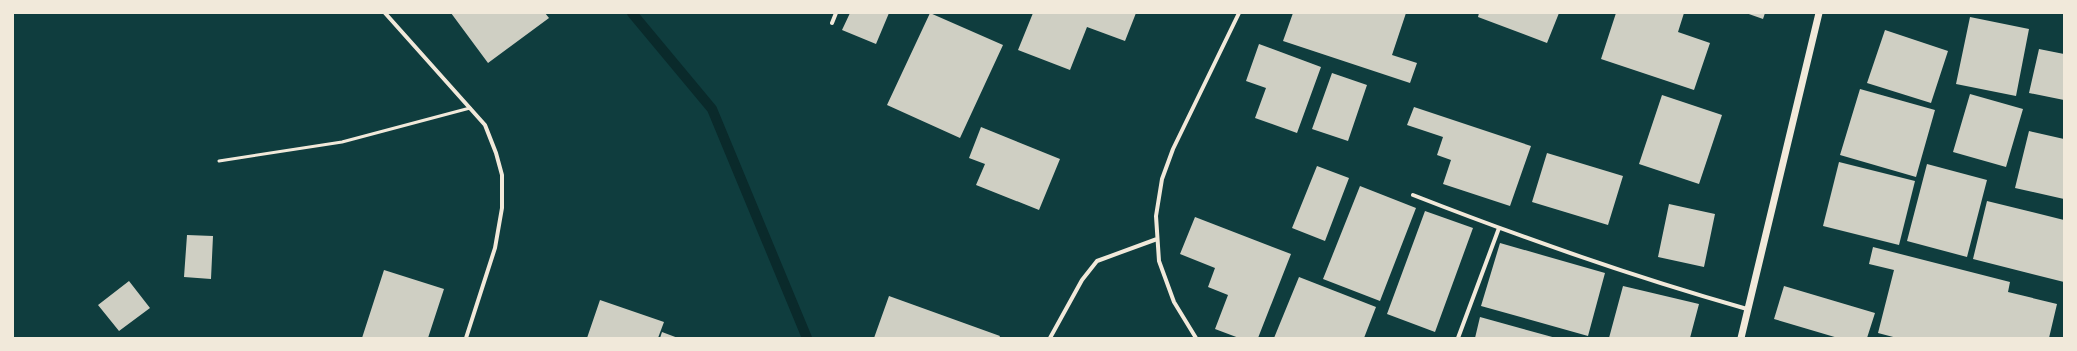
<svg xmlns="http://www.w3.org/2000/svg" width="2077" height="351" font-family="'Titillium Web',sans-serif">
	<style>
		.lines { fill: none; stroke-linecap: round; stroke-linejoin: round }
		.stream { stroke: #0a2a2b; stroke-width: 10 }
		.building { fill: #cfcfc3 }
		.service { stroke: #f1e9da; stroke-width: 3 }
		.minor { stroke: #f1e9da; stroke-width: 4 }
		.tertiary { stroke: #f1e9da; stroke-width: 7 }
	</style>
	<rect width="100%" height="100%" fill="#0f3d3e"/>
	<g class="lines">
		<path class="stream" d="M632,13l80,96 95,229"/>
	</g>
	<path class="building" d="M451,13h94l4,5 -61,45z
		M850,13h39l-13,31 -34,-14z
		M930,13l73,32 -43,93 -73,-33z
		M1033,13h103l-11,28 -38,-14 -17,43 -52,-20z
		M1293,13h113l-14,42 25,8 -7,20 -127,-42z
		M1479,13h80l-12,30 -69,-26z
		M1616,13h68l-6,19 32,11 -16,47 -93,-31z
		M1746,13h19l-2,6z
		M1970,17l59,12 -13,67 -60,-12z
		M1885,30l63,21 -17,52 -64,-20z
		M1259,44l62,23 -24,66 -42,-15 11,-30 -20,-7z
		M2039,49l25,5v46l-35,-7z
		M1332,73l35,12 -19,56 -36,-12z
		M1860,89l75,21 -19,67 -76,-22z
		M1970,94l53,15 -17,58 -53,-15z
		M1662,95l60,20 -23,69 -60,-20z
		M1414,107l117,39 -21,60 -67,-22 8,-24 -14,-5 6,-18 -36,-12z
		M981,127l79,32 -21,51 -63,-25 9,-21 -16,-6z
		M2029,131l35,8v60l-49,-11z
		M1547,153l76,23 -15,49 -76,-23z
		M1839,162l76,19 -16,64 -76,-19z
		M1927,164l60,16 -20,77 -60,-16z
		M1317,166l32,12 -24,63 -33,-13z
		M1360,186l56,22 -36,93 -57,-22z
		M1987,201l77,19v62l-91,-23z
		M1669,204l46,10 -11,53 -46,-10z
		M1425,211l48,17 -38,104 -48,-18z
		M1195,217l96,37 -33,84h-19l-24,-9 13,-34 -20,-8 7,-19 -35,-14z
		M187,235l26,1 -2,43 -27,-2z
		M1500,243l105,30 -17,63 -107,-30z
		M1873,247l137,35 -2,10 49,12 -8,34h-152l-19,-5 16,-63 -25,-6z
		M384,270l60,19 -16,49h-66z
		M1299,277l77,30 -12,31h-90z
		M129,281l21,27 -31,23 -21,-26z
		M1623,286l76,18 -9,34h-81z
		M1784,286l91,27 -8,25h-29l-64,-19z
		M889,296l111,40 -1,2h-125z
		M600,300l64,22 -6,16h-71z
		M1480,317l76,21h-81z
		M662,332l16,6h-18z"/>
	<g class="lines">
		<path class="service" d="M219,161l123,-19 128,-34"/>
		<path class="minor" d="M385,13l100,112 11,28 6,22v33l-7,40 -29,90
			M832,23l4,-10
			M1413,195c110,43 221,82 334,114
			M1050,338l32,-58 15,-19 60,-22
			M1196,338l-22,-36 -15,-41 -3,-45 6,-37 11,-30 66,-136
			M1458,338l41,-110"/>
		<path class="tertiary" d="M1741,338l78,-325"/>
	</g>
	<rect width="2077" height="351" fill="none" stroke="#f1e9da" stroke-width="28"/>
</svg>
